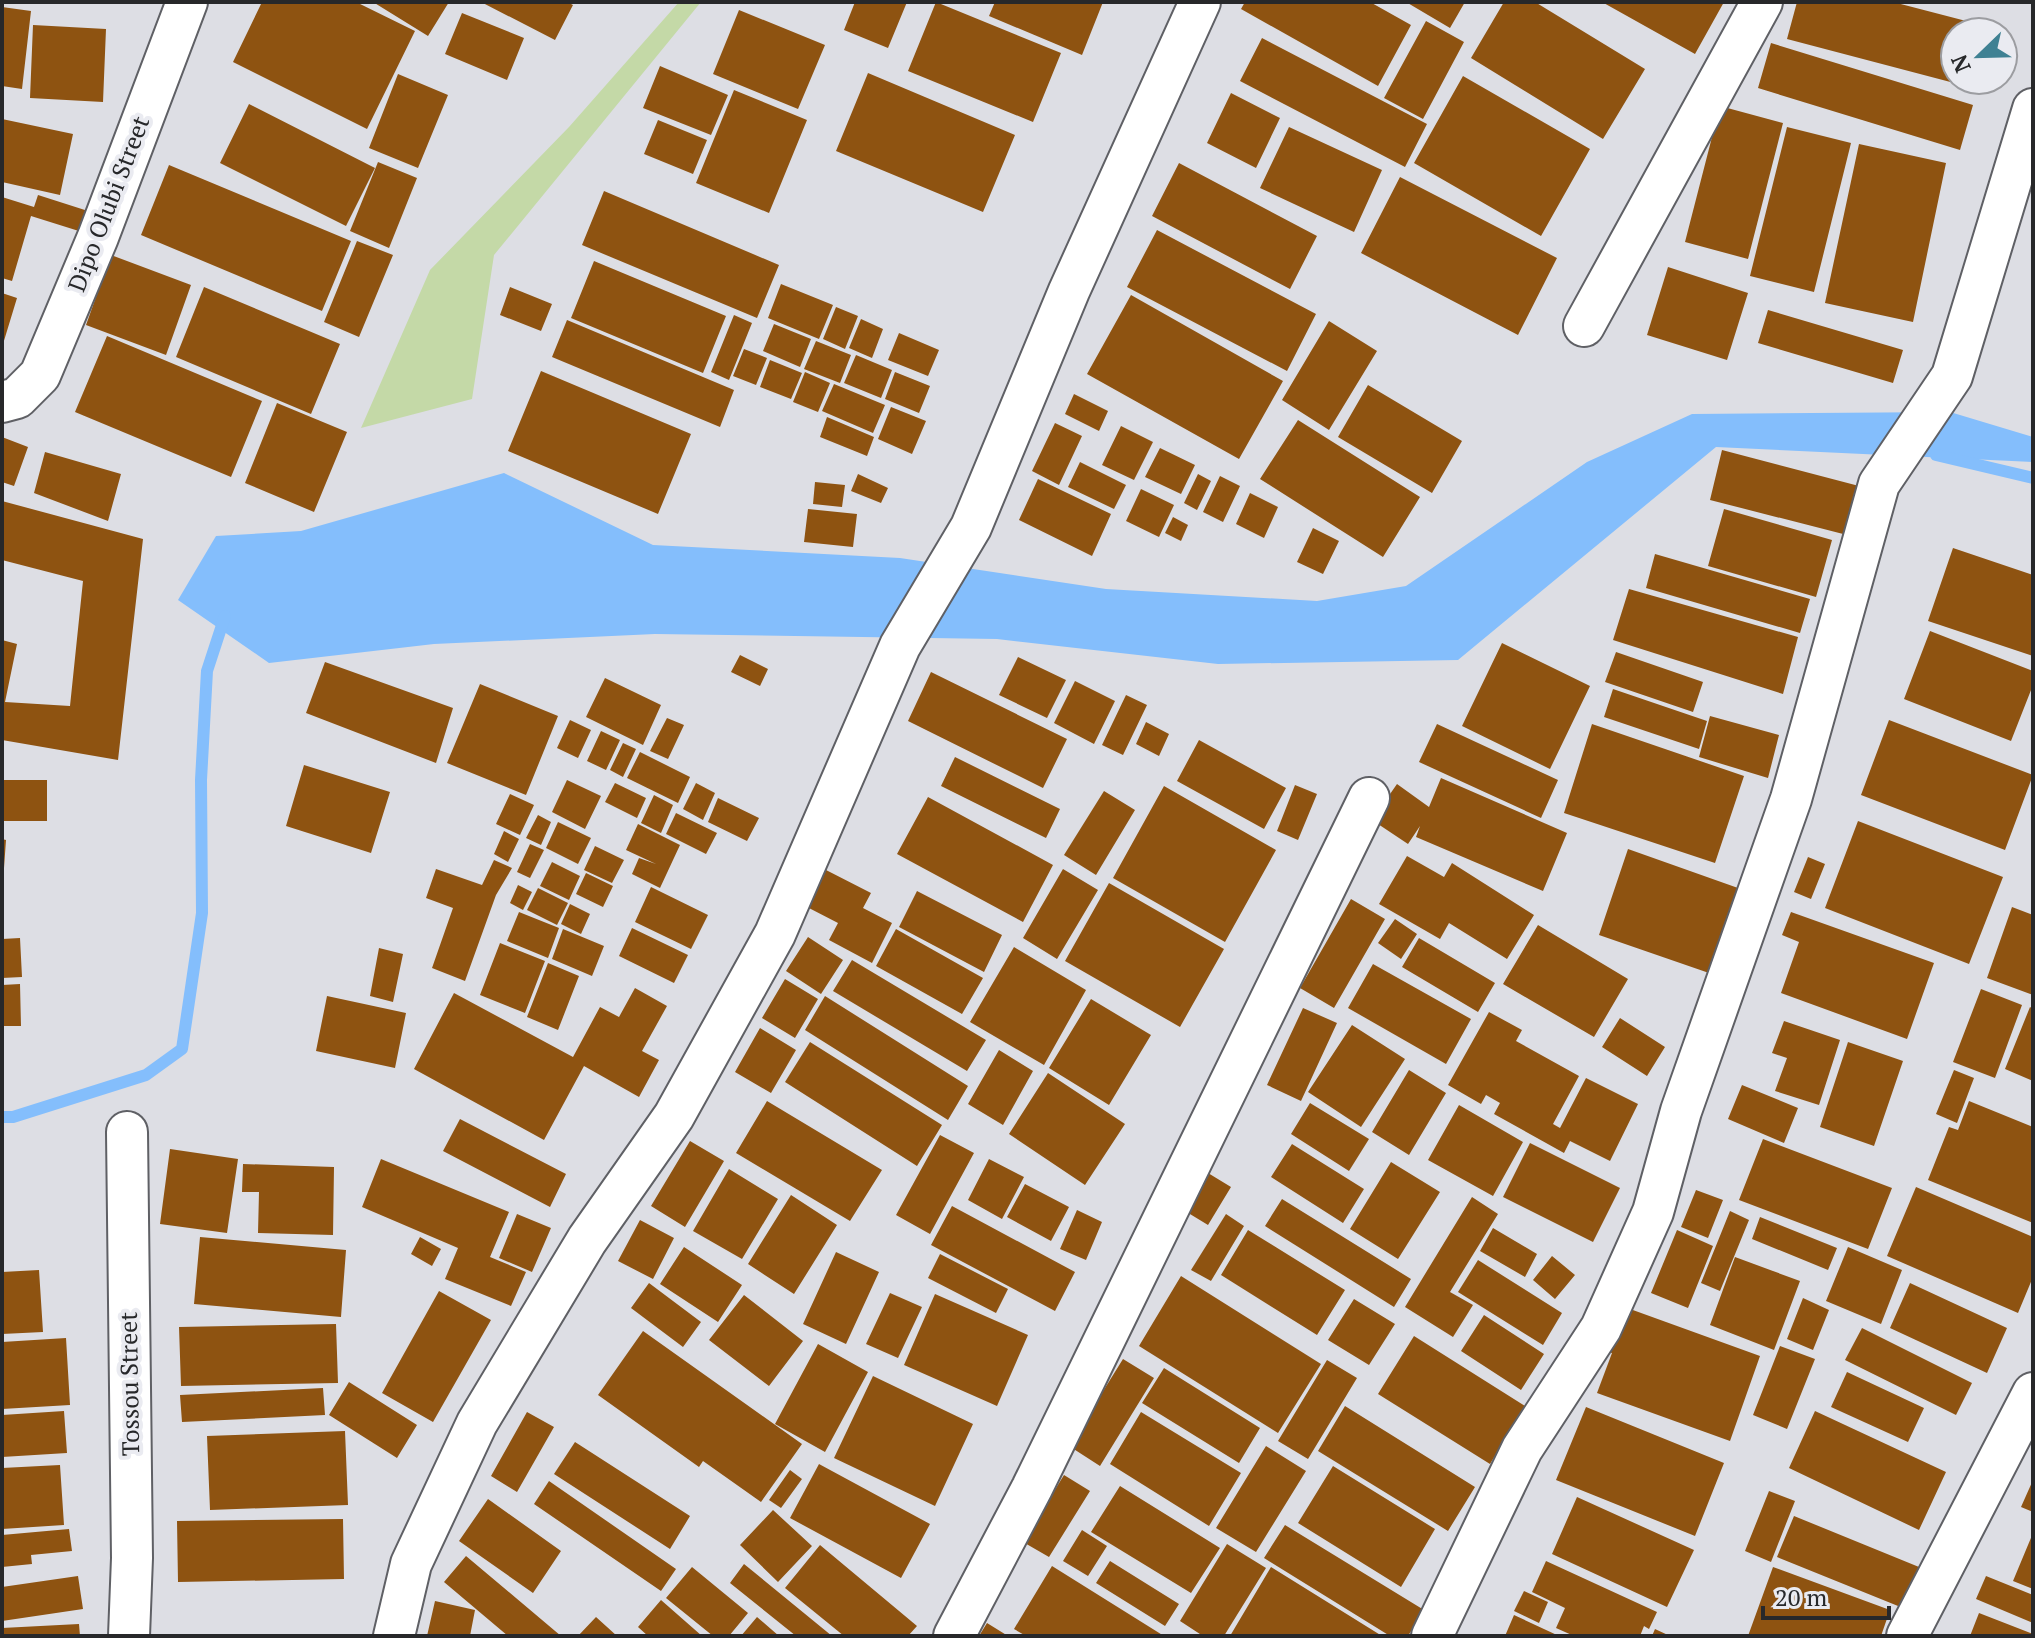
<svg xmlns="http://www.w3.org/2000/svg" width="2035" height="1638" font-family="'PT Serif',serif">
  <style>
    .green { fill: #c4d9a7 }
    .water { fill: #84befc }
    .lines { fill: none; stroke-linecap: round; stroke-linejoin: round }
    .stream { stroke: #84befc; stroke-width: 12 }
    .building { fill: #8e5311 }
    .street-casing { stroke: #5f6065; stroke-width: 44 }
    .street { stroke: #fff; stroke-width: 40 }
    .labels { text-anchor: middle; stroke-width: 8; stroke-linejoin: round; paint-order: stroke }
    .street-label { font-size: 24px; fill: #27282a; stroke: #eaebf1 }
  </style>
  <rect width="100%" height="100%" fill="#dddee4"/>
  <path class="green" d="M679,2H701L494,255L472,399L361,428L430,270L569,127Z"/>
  <path class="water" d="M1950,412L2033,437V462L1716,447L1458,660L1218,664L997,639L655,634L434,644L269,663L178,600L216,536L301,531L504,473L653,545L900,558L1106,589L1317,601L1406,586L1587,462L1692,414Z"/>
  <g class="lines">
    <path class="stream" d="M1936,455L2033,478
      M2,1117H13L146,1075L182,1049L202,913L201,780L207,671L225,616"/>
  </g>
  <path class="building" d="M262,2H356L415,31L367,129L233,62Z
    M373,2H449L428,36Z
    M481,2H567L573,5L555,40Z
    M855,2H907L888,48L844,30Z
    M936,2L1061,53L1033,122L908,71Z
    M995,2H1103L1082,55L989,16Z
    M1245,2H1370L1411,25L1378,86L1241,9Z
    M1406,2H1465L1450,28Z
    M1504,2H1535L1645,69L1603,139L1471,58Z
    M1602,2H1724L1695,54Z
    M1797,2H1893L1993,28L1992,32H1955V80H1979L1977,89L1787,39Z
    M2,7L31,11L22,89L2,86Z
    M739,10L825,45L798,109L713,74Z
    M462,13L524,38L507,80L445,54Z
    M1426,21L1464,42L1423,119L1384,98Z
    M33,25L106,29L103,102L30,98Z
    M1262,38L1427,124L1405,167L1240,81Z
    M1771,43L1973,105L1960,150L1758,88Z
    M660,66L728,95L711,135L643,108Z
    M868,73L1015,135L983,212L836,151Z
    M398,74L448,95L418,168L369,148Z
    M1463,76L1590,149L1541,236L1414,163Z
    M734,90L807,120L769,213L696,183Z
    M1231,93L1280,118L1256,168L1207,143Z
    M249,104L375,168L346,226L220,163Z
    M1720,106L1783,123L1748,259L1685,242Z
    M2,119L73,134L60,195L2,182Z
    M658,120L707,140L693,174L644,154Z
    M1289,127L1382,170L1354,232L1260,188Z
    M1787,127L1851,143L1814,292L1750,276Z
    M1859,144L1946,163L1913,322L1825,303Z
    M378,162L417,178L389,248L350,231Z
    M1179,163L1317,236L1290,289L1152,216Z
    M169,165L351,241L322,311L141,235Z
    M1400,177L1557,258L1518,335L1361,253Z
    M604,191L779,265L757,318L582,245Z
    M38,195L88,211L82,232L31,216L12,281L2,278V197L34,207Z
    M1157,230L1316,314L1287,371L1127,287Z
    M357,241L393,255L359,337L324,322Z
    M111,255L191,285L166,355L86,325Z
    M594,261L726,316L703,373L571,318Z
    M1668,267L1748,293L1727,360L1647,335Z
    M781,284L833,305L819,339L768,318Z
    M204,287L340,344L311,414L176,357Z
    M510,287L552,304L541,331L500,315Z
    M2,293L17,298L3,344H2Z
    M1131,295L1283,381L1239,459L1087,374Z
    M836,307L858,316L845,349L823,339Z
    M1768,310L1903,350L1893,383L1758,343Z
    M734,315L752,323L729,380L711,372Z
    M861,319L883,329L872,358L849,348Z
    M567,320L734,390L720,427L552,357Z
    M1329,321L1377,351L1329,430L1282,400Z
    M774,324L811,339L800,367L763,351Z
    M899,333L939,350L928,376L888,360Z
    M107,336L262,401L231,477L75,412Z
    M816,341L851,355L840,383L804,369Z
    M744,349L767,358L756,385L733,376Z
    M856,355L892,370L881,398L844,383Z
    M770,360L802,373L791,399L760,387Z
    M541,371L691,434L658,514L508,451Z
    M805,372L830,383L818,412L793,402Z
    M895,372L930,386L919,413L885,399Z
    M834,384L885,405L873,433L822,411Z
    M1368,385L1462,441L1432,493L1338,437Z
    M1074,394L1108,411L1099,431L1065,414Z
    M277,403L347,432L314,512L245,483Z
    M891,407L926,421L912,454L878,439Z
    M827,417L874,437L867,456L820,437Z
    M1298,420L1420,497L1383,557L1260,479Z
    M1055,423L1082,436L1059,485L1032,471Z
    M1121,426L1153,442L1134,480L1102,465Z
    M2,437L28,447L14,486L2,482Z
    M1160,448L1195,465L1181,494L1145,477Z
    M1722,450L1859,486L1847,535L1710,500Z
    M45,452L121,474L108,521L34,493Z
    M1080,462L1126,485L1114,509L1068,487Z
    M858,474L888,488L881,503L851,491Z
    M1198,474L1211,481L1197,510L1184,503Z
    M1220,476L1240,486L1223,522L1203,512Z
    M1038,479L1111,514L1092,556L1019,520Z
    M815,482L845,485L842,507L813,504Z
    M1141,489L1174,505L1159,537L1126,521Z
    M1250,493L1278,507L1264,538L1236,524Z
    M2,501L143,539L118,760L2,740V640L17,644L5,702L70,706L83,581L2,560Z
    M808,509L857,514L853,547L804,542Z
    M1724,509L1832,540L1816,597L1708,566Z
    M1173,517L1188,525L1181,541L1165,533Z
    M1313,528L1339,541L1323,574L1297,562Z
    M1953,548L2033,575V656L1928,621Z
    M1655,554L1810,599L1800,633L1646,588Z
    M1629,589L1798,637L1783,694L1613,640Z
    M1930,631L2033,671V685L2011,741L1904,699Z
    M1502,643L1590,686L1550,769L1462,726Z
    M1616,652L1703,682L1693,712L1605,682Z
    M740,655L768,669L760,686L731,672Z
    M1018,657L1066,680L1047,718L999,695Z
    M325,662L453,708L436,763L306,713Z
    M931,672L1067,739L1043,788L908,721Z
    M605,678L661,705L643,745L586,717Z
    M1075,681L1115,701L1094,744L1054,723Z
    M480,684L558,716L526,795L447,763Z
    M1613,689L1707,721L1699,749L1604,717Z
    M1126,695L1147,705L1123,755L1102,745Z
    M1710,716L1779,735L1768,778L1699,757Z
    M667,718L684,725L668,759L650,751Z
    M570,720L591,730L578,758L557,748Z
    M1889,720L2033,775L2005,850L1861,795Z
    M1146,722L1169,734L1159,756L1136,744Z
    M1437,724L1558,780L1541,818L1419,762Z
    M1592,724L1744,776L1715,863L1564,813Z
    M601,731L620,740L606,770L587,761Z
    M1199,740L1286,788L1264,829L1177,781Z
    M623,743L636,749L623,777L610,770Z
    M640,752L690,777L678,803L627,778Z
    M955,757L1060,809L1046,838L941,786Z
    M304,765L390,792L371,853L286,826Z
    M1441,778L1567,833L1543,891L1416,837L1420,826L1408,844L1372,820L1397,784L1429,807Z
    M2,780H47V821H2Z
    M567,780L601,796L585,829L552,812Z
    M615,783L646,798L637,818L605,802Z
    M696,783L715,793L703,820L683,809Z
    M1295,785L1317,794L1298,840L1277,831Z
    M1164,786L1276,850L1225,942L1113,878Z
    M1104,791L1135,810L1096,875L1064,855Z
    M510,794L534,805L520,835L496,824Z
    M654,795L673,805L661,833L641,823Z
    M928,797L1053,865L1023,922L897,854Z
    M718,798L759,818L747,841L708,822Z
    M676,813L717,833L706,854L666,834Z
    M538,815L551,822L541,845L526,838Z
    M1858,821L2003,877L1969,964L1825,908Z
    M558,822L591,838L578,864L546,848Z
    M638,824L680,845L660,888L632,874L639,858L656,864L626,850Z
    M504,831L519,839L508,862L494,854Z
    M2,839L6,840L4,868H2Z
    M530,844L544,850L530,878L517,872Z
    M595,846L624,860L612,883L584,870Z
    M1628,849L1738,888L1709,973L1599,935Z
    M1407,856L1444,877L1452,863L1534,915L1507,959L1449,923L1440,939L1379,904Z
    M1808,857L1825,864L1811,899L1794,892Z
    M494,860L512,868L496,895L465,981L432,968L453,908L426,898L436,869L482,885Z
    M552,862L580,876L569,900L540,886Z
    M1063,869L1098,890L1057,959L1023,938Z
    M826,870L871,893L863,908L892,923L872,963L829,940L838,923L807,907Z
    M586,873L613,886L603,907L576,894Z
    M1109,883L1224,949L1180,1027L1065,961Z
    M518,885L532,892L523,910L510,903Z
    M651,887L708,915L691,949L635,922Z
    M538,888L568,903L557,925L527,910Z
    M917,891L1002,935L984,972L899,927Z
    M1351,899L1385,919L1334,1008L1300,988Z
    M570,904L590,914L581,934L561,924Z
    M2012,907L2033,915V995L1987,978Z
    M519,912L559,928L548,958L507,941Z
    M1791,912L1934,963L1907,1039L1781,993L1799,942L1782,935Z
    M1395,919L1417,934L1401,959L1378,943Z
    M1538,925L1628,979L1594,1037L1503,984Z
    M632,928L688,955L674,983L619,956Z
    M563,929L604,946L592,976L552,959Z
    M896,929L983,978L962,1014L876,966Z
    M808,937L843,960L821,994L786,971Z
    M20,938L22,977L2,978V939Z
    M1419,938L1495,983L1478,1012L1402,967Z
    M500,943L545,961L525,1013L480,995Z
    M1014,947L1086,990L1044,1065L970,1022Z
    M379,948L403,954L393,1002L370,996Z
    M852,960L986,1040L967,1071L833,991Z
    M548,963L579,976L558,1030L527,1017Z
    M1373,964L1471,1019L1446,1064L1348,1008Z
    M785,979L818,999L795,1038L762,1018Z
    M20,984L21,1026H2V985Z
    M635,988L667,1006L642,1051L659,1060L639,1097L584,1066L544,1140L414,1069L454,993L573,1057L600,1007L619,1017Z
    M1981,989L2022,1005L1995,1078L1953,1062Z
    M327,996L406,1013L395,1068L316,1051Z
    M825,996L968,1086L948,1120L805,1030Z
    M1091,999L1151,1035L1109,1105L1049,1068Z
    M2030,1007L2033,1009V1081L2005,1069Z
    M1303,1008L1337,1023L1301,1101L1267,1085Z
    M1489,1012L1522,1030L1516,1041L1579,1076L1553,1124L1560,1128L1586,1078L1638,1104L1610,1161L1570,1141L1564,1153L1494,1114L1500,1103L1486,1095L1481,1104L1448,1085Z
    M1620,1018L1665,1047L1647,1076L1602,1047Z
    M1784,1021L1840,1040L1819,1105L1775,1091L1787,1058L1772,1053Z
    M1352,1025L1405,1059L1361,1127L1308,1092Z
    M760,1028L796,1050L771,1093L735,1072Z
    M810,1042L942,1125L917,1166L785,1082Z
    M1848,1042L1903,1061L1874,1146L1820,1127Z
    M999,1050L1033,1071L1003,1125L968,1104Z
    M1409,1070L1446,1093L1409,1155L1372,1132Z
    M1954,1070L1974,1078L1957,1123L1936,1114Z
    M1048,1073L1125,1124L1085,1185L1009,1134Z
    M1742,1085L1798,1108L1784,1143L1728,1119Z
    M767,1101L882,1170L850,1221L736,1153Z
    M1969,1101L2033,1127V1223L1928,1180L1949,1127L1958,1130Z
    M1310,1103L1369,1139L1349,1171L1291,1134Z
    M1459,1105L1523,1142L1493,1196L1428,1160Z
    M460,1119L566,1174L550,1207L443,1151Z
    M940,1135L974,1153L930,1234L896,1215Z
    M1763,1139L1892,1188L1868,1249L1739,1200Z
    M690,1141L724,1161L685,1227L651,1206Z
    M1530,1143L1620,1188L1593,1242L1503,1197Z
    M1292,1144L1364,1189L1343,1223L1271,1177Z
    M170,1149L238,1159L227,1233L160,1224Z
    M381,1159L509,1212L490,1257L526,1272L511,1306L445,1279L458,1248L362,1207Z
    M989,1159L1024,1177L1002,1219L968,1200Z
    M1391,1162L1440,1192L1398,1259L1350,1229Z
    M243,1164L334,1167L333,1235L258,1233L259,1192H242Z
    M729,1169L778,1199L742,1259L693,1231Z
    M1208,1173L1231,1187L1208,1225L1185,1211Z
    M1025,1184L1069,1207L1051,1241L1007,1217Z
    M1916,1187L2033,1237V1277L2018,1313L1887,1256Z
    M1696,1190L1723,1200L1708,1238L1681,1227Z
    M791,1195L837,1225L794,1294L748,1264Z
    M1472,1197L1498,1214L1450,1292L1473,1305L1453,1337L1405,1307Z
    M1282,1199L1411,1279L1394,1307L1265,1226Z
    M952,1206L1075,1272L1055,1311L931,1245Z
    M1077,1210L1102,1222L1086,1260L1060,1249Z
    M1730,1211L1749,1220L1720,1291L1701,1283Z
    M517,1214L551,1228L532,1272L499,1258Z
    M1226,1214L1244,1226L1211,1281L1191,1270Z
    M1760,1217L1837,1248L1828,1270L1752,1239Z
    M640,1220L674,1238L653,1279L618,1261Z
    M1493,1228L1537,1254L1525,1277L1480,1251Z
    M1248,1230L1345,1290L1317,1335L1221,1275Z
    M1677,1230L1713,1246L1688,1308L1651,1293Z
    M200,1237L346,1250L341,1317L194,1304Z
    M420,1237L441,1249L432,1266L411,1254Z
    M684,1247L742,1285L718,1322L660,1284Z
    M1848,1247L1902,1270L1881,1324L1826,1301Z
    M836,1252L879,1272L846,1344L803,1324Z
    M940,1254L1008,1289L996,1313L928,1278Z
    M1552,1256L1575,1275L1555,1299L1533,1280Z
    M1735,1257L1800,1281L1774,1350L1710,1325Z
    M1478,1260L1562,1313L1543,1345L1458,1292Z
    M39,1270L43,1332L2,1334V1272Z
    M1181,1276L1321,1364L1278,1433L1139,1346Z
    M649,1283L701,1322L683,1347L631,1308Z
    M1910,1283L2007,1328L1987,1373L1890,1328Z
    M439,1291L491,1320L433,1422L382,1393Z
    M890,1293L922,1307L898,1358L866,1344Z
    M935,1294L1028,1335L997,1406L904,1365Z
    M744,1295L803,1341L769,1386L709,1340Z
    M1803,1298L1829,1310L1813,1350L1787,1339Z
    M1354,1299L1395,1324L1369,1365L1328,1340Z
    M1619,1305L1760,1356L1730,1441L1597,1393L1612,1353L1602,1350Z
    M1484,1315L1544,1354L1521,1390L1461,1351Z
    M336,1324L338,1383L181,1386L179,1327Z
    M1862,1328L1972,1383L1956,1415L1845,1360Z
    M643,1331L802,1444L761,1502L703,1461L699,1467L598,1395Z
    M1414,1336L1525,1406L1490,1464L1378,1394Z
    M66,1338L70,1405L2,1409V1342Z
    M818,1344L868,1372L825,1452L775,1424Z
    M1780,1346L1815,1359L1787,1429L1753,1415Z
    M1123,1359L1154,1378L1100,1466L1069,1446Z
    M1327,1360L1357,1378L1308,1459L1278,1441Z
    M1164,1368L1260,1428L1239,1463L1142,1403Z
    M1847,1372L1924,1408L1908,1442L1831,1407Z
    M873,1376L973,1424L935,1506L834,1458Z
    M349,1382L417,1425L397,1458L329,1415Z
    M323,1388L325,1415L182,1422L180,1395Z
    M1345,1406L1475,1487L1448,1531L1318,1451Z
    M1586,1407L1724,1463L1695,1536L1556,1480Z
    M64,1411L67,1453L2,1457V1415Z
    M1815,1411L1946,1472L1919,1530L1789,1468Z
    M527,1412L554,1427L517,1492L491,1476Z
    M1141,1412L1241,1473L1209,1526L1110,1464Z
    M345,1431L348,1505L210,1510L207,1436Z
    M575,1442L690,1516L670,1549L554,1474Z
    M1266,1446L1306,1471L1256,1552L1216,1528Z
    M819,1464L930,1524L901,1578L790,1518Z
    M60,1465L64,1525L2,1529V1468Z
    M1333,1466L1435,1529L1401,1587L1298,1523Z
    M790,1470L802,1479L781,1508L769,1500Z
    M1064,1475L1090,1491L1049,1557L1023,1542Z
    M2033,1480V1512L2021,1507Z
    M549,1481L676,1569L661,1591L534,1504Z
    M1120,1486L1220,1548L1191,1593L1091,1532Z
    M1769,1491L1795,1501L1771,1562L1745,1551Z
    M1577,1497L1694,1550L1667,1607L1552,1554Z
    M488,1499L561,1551L533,1593L459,1541Z
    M773,1510L812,1546L778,1582L740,1545Z
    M1794,1516L1919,1567L1903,1608L1777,1557Z
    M343,1519L344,1579L178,1582L177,1521Z
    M1285,1525L1424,1610L1408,1636H1390L1264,1558Z
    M69,1529L72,1551L31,1555L32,1564L2,1567V1535Z
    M1082,1530L1107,1546L1088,1576L1063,1561Z
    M2033,1533V1589L2013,1581Z
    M1227,1544L1266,1568L1224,1636H1203L1180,1621Z
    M820,1545L917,1626L908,1636H844L785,1588Z
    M466,1556L561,1636H508L444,1582Z
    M1110,1561L1179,1604L1165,1626L1096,1583Z
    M1546,1561L1657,1612L1649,1629L1644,1626L1640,1636H1574L1556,1628L1565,1608L1532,1592Z
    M744,1564L832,1636H796L730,1583Z
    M1052,1566L1164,1636H1026L1014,1629Z
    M692,1567L748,1613L729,1636H713L666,1598Z
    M1271,1567L1382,1636H1230Z
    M1773,1567L1890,1610L1881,1636H1748Z
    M78,1576L83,1609L2,1621V1587Z
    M1986,1576L2033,1595V1623L1976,1599Z
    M1524,1591L1548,1602L1539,1623L1514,1611Z
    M661,1600L702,1636H648L638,1627Z
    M435,1601L475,1610L470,1636H427Z
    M1979,1613L2033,1634V1636H1970Z
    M1514,1615L1559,1636H1505Z
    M596,1617L617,1636H578Z
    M757,1617L779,1636H741Z
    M987,1623L1008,1636H979Z
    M79,1624L80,1636H2V1628Z
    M1655,1629L1670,1636H1652Z"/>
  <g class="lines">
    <g class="street-casing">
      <path id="street" d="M1584,326L1762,2
        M2,402L17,398L40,375L98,237L187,2
        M127,1132L132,1558L129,1636
        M394,1636L411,1564L477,1423L587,1240L674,1116L775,934L900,646L971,527L1069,291L1200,2
        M954,1636L1032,1488L1369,798
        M1432,1636L1522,1449L1601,1328L1653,1212L1681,1111L1791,799L1879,484L1952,376L2033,109
        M1907,1636L2033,1393"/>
    </g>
    <use href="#street" class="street"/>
  </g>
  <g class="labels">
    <g class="street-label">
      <text transform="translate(109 204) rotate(-69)" y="8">Dipo Olubi Street</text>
      <text transform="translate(130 1384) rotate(-91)" y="8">Tossou Street</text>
    </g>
  </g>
  <rect width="2035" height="1638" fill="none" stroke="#27282a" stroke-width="8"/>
  <g transform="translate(1979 56) rotate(247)"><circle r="38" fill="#eaebf1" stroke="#9c9da1" stroke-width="2"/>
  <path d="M0-6L14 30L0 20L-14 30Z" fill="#3f8193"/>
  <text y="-12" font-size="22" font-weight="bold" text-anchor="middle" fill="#27282a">N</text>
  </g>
  <path d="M1763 1606v12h126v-12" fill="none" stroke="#27282a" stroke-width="4"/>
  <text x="1775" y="1606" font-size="24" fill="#27282a" stroke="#eaebf1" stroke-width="6" paint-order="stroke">20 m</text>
</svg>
